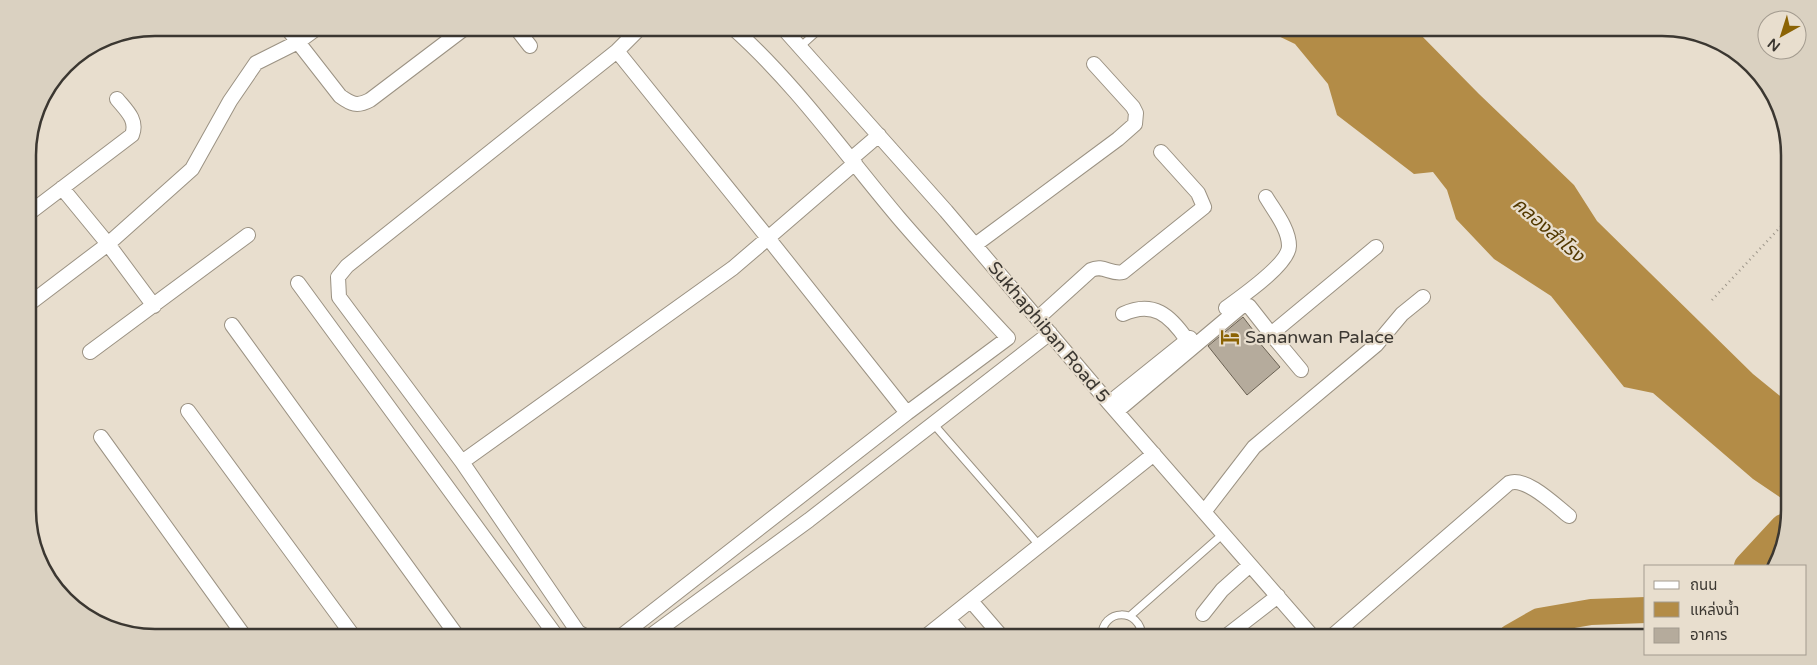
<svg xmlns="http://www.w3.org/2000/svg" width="1817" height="665" font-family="'Varela Round','Noto Sans Thai',sans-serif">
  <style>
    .water { fill: #b38c47 }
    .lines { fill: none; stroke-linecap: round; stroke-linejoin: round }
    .river { stroke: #b38c47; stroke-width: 26 }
    .building { fill: #b5ab9c; stroke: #6a6153 }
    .service-casing { stroke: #9b9283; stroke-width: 9 }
    .minor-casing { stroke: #9b9283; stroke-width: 16 }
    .path { stroke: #9d968a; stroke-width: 2.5; stroke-dasharray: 1 4; stroke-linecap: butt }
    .service { stroke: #fff; stroke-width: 7 }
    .minor { stroke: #fff; stroke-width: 14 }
    .labels { text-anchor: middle; stroke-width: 4.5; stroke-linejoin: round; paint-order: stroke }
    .street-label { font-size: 18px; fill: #3b3731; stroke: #e8dece }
    .poi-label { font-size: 18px; fill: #3b3731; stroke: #e8dece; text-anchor: start }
    .water-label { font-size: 19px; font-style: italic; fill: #533900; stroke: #e8dece }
    .rim { fill: none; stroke: #3b3731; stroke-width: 2.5 }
  </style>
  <rect width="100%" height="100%" fill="#e8dece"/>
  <path class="water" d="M1262,28H1414L1479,94L1574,185L1597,221L1753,374L1785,400L1784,500L1753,479L1653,393L1624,387L1551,296L1494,259L1456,219L1447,190L1433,172L1414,174L1337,115L1328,84L1295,44Z"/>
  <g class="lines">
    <path class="river" d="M1747,566L1783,527
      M1511,637L1539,621L1591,612L1646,610"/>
  </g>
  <path class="building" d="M1243,317L1256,334L1253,335L1280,367L1247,395L1208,346Z"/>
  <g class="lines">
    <g class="service-casing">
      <path id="service" d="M800,47L821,28
        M936,427L1039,545
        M1130,616L1223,534
        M1102,637C1101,608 1141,607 1142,637"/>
    </g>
    <g class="minor-casing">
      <path id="minor" d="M287,28L340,96C351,104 357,107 370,100L465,28
        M516,28L530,46
        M783,28L946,211L1109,403L1313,637
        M617,51L768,238L855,163
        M851,159L879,135
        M62,188L108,244L154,306
        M28,214L132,135C138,120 126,110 117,99
        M975,245L1118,139L1135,124L1136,113L1133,107L1094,64
        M298,283L557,637
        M29,304L108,244L192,169L230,101L256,63L298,42L317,28
        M1226,308C1241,297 1289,264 1289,246C1289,229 1275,212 1266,197
        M1123,314C1153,300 1170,315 1187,340
        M1038,318L1091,270C1103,264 1111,275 1123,272L1204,207L1198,193L1161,152
        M232,325L458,637
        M1271,334L1301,370
        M90,352L248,235
        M1109,403L1190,338
        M188,411L354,637
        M1117,411L1242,306H1249L1271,334L1376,247
        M101,437L245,637
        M462,462L733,268L768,238L907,413
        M1204,512L1254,447L1376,345L1402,314L1423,297
        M971,601L1002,637
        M1203,614L1222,590L1250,565
        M948,619L964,637
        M587,637L578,632L462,462L339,297L338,277L347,266L617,51L640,28
        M620,637L907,413L1008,338C971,298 933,258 898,217C844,153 795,83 733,28
        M649,637L809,520L1050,333
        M925,637L1154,454
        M1225,637L1278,596
        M1331,637L1509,483C1526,476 1556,506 1569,516"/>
    </g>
    <path class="path" d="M1712,300L1787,220"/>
    <use href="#service" class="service"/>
    <use href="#minor" class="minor"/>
  </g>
  <defs>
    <g id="hotel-bare" transform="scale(1.5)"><path d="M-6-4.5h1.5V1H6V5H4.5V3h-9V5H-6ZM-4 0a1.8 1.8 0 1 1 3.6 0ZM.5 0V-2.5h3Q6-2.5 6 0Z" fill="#8b6304" stroke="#e8dece" stroke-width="2.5" paint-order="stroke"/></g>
  </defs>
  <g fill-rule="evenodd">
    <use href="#hotel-bare" x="1230" y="337"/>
  </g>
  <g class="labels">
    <g class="street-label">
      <text transform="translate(1049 332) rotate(50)" y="6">Sukhaphiban Road 5</text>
    </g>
    <g class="poi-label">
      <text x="1245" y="343">Sananwan Palace</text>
    </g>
    <g class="water-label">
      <text transform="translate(1549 229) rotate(41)" y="7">คลองสำโรง</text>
    </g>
  </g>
  <path d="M0 0H1817V665H0ZM155 36H1662A119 119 0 0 1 1781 155V510A119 119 0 0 1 1662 629H155A119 119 0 0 1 36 510V155A119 119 0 0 1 155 36Z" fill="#dad1c1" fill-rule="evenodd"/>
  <path class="rim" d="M155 36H1662A119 119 0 0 1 1781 155V510A119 119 0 0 1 1662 629H155A119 119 0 0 1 36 510V155A119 119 0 0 1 155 36Z"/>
  <rect x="1644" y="565" width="162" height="90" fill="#e8dece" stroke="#a39b8f"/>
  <rect x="1654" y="581" width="25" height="8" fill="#ffffff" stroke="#a39b8f"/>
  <text x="1690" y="590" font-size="15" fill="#3b3731">ถนน</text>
  <rect x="1654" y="602" width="25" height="15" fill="#b38c47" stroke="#a39b8f"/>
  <text x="1690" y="615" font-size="15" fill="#3b3731">แหล่งน้ำ</text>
  <rect x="1654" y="628" width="25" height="15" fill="#b5ab9c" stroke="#a39b8f"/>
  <text x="1690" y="640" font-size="15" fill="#3b3731">อาคาร</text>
  <g transform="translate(1782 35) rotate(219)"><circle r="24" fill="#e8dece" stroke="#a39b8f"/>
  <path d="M0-4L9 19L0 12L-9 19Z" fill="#8b6304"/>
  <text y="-8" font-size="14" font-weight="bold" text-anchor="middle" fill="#3b3731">N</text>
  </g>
</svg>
